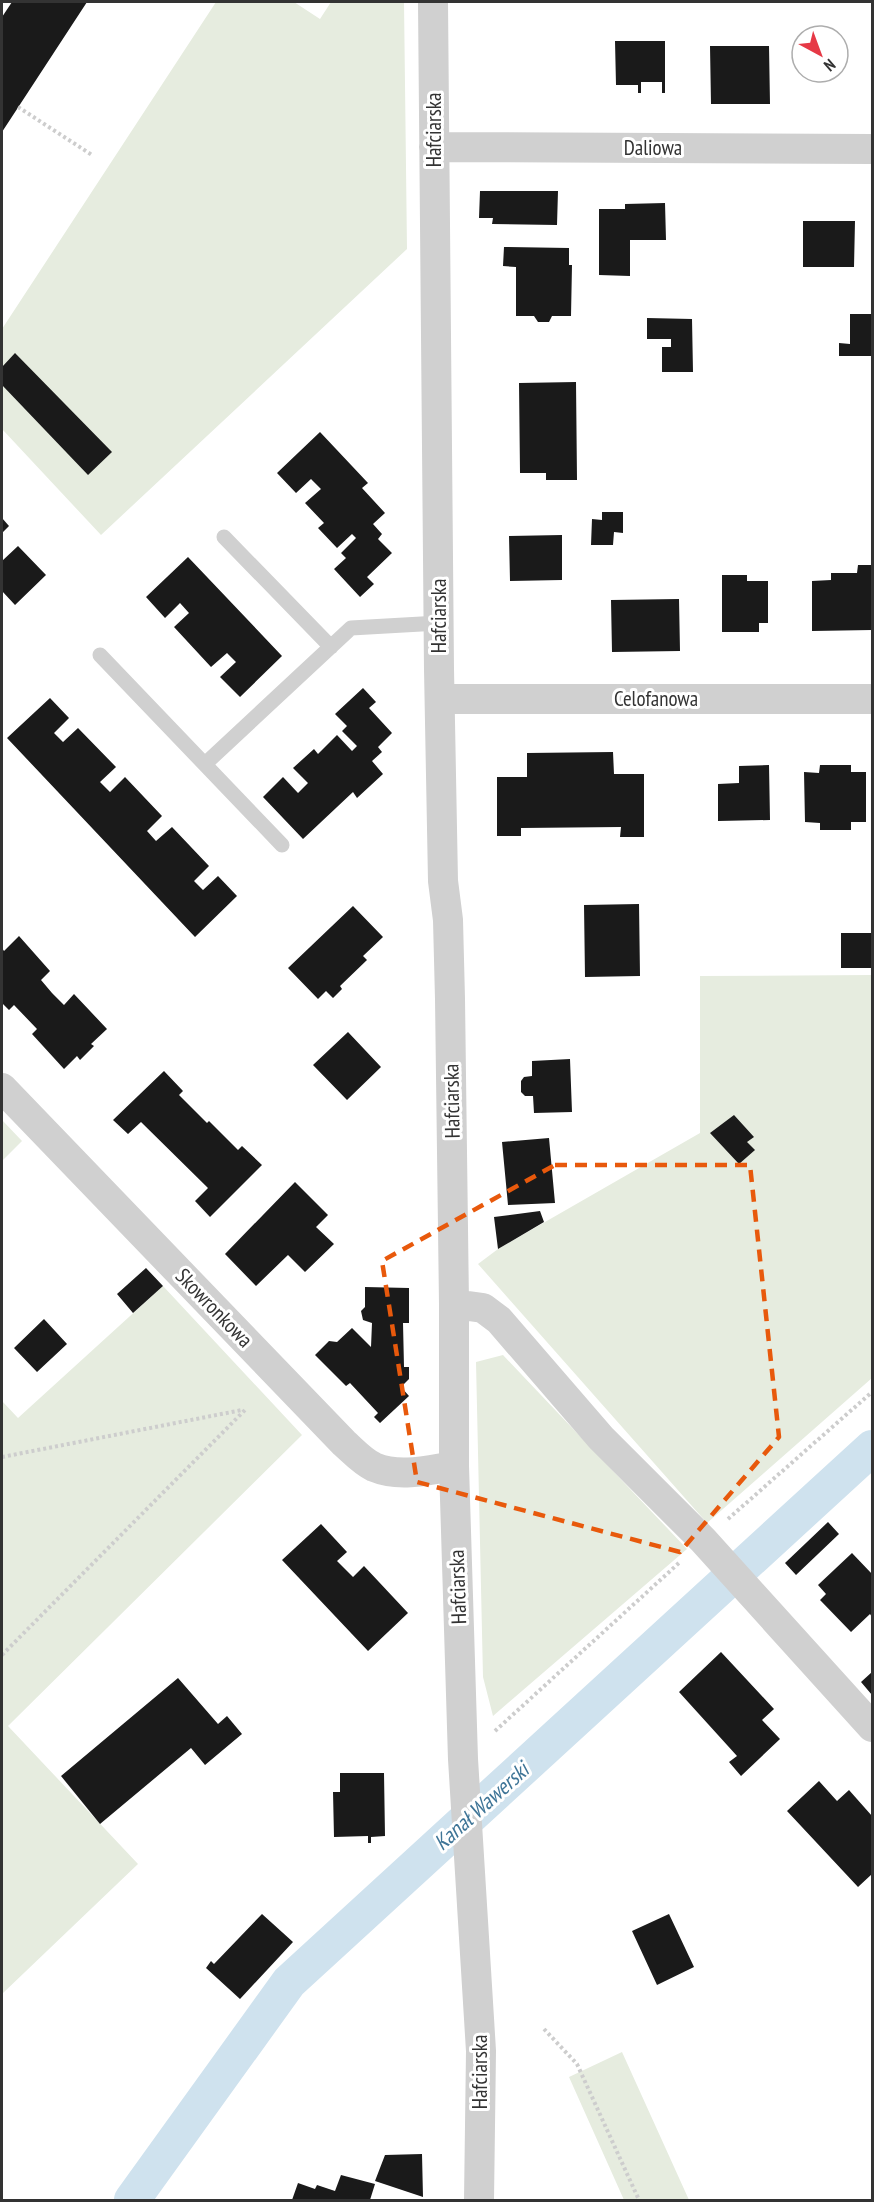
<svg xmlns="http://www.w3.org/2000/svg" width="874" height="2202" font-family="'PT Sans Narrow',sans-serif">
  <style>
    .green { fill: #e6ecdf }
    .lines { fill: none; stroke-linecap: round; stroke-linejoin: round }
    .canal { stroke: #cfe2ee; stroke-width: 36 }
    .building { fill: #1a1a1a }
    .path { stroke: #cdcdcd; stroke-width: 4; stroke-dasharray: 3 3; stroke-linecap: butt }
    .lane { stroke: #d0d0d0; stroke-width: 15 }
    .street { stroke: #d0d0d0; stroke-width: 30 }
    .marked { fill: none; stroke: #e8590c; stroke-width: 4.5; stroke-dasharray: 12 8; stroke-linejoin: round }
    .labels { text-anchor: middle; stroke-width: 6; stroke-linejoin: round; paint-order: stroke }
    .street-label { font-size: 21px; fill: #333; stroke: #fff }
    .water-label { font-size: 22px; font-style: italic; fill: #3f7597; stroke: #fff }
  </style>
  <rect width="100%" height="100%" fill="#fff"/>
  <path class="green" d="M216,2H294L320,19L331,2H404L407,249L101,535L2,429V329Z
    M872,975V1378L707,1523L478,1264L498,1249L700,1133V976Z
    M2,1120L22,1141L2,1161Z
    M163,1286L302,1435L8,1726L138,1864L2,1994V1401L18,1418Z
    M503,1355L687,1549L493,1716L483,1677L476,1362Z
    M622,2052L689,2200H624L569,2077Z"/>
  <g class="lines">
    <path class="canal" d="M132,2200L289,1982L872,1448"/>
  </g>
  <path class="building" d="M12,2H87L2,132V17Z
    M615,41H665V93H662V82H641V93H638V85H616Z
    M710,46H769L770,104H711Z
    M480,191H558L557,225L492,224L493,218H479Z
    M665,203L666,240H630V276L599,275V209H625V204Z
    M803,221H855L854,267H803Z
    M504,247L569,248V265H572L571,316H552L549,322H538L534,316H516V267L503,266Z
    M850,314H871V356H839V343L850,344Z
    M647,318L692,319L693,372H662V347H671V339H647Z
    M15,353L112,452L88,475L2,385V367Z
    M576,382L577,480H546V473H520L519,383Z
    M320,432L368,483L362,488L385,513L373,524L382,534L378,539L392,553L367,577L374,584L360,597L334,569L346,558L341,553L356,538L352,534L337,548L318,528L324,523L305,503L321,489L311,479L296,493L277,473Z
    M602,512H623V533L614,532L613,545H591L592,519L602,520Z
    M2,518L9,526L2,533Z
    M562,535V580L510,581L509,536Z
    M18,546L46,575L15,605L2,591V561Z
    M188,557L282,656L240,697L220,677L236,662L227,653L211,667L174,627L189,613L180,603L165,618L146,597Z
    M858,565H872V630L812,631V581L831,580V573H857Z
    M722,575H747V581H768V623H759V632H722Z
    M679,599L680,651L612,652L611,600Z
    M363,688L376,702L369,708L392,733L378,747L382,752L372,761L383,774L357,798L353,792L303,839L263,797L283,777L298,793L308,783L293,768L314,749L318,754L337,735L352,751L357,746L342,731L347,726L335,714Z
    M50,698L69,718L54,733L63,742L78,728L116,767L100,782L110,792L125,777L162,816L147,831L156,841L172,827L209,866L194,881L203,890L218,876L237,896L195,937L7,738Z
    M613,752L614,774H644V837H620L621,827L521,828V836H497V777H527V753Z
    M769,765L770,820L718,821V784L739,783V766Z
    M820,765H851V772H866V822H851V830H820V823L805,822L804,772L819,773Z
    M639,904L640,976L585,977L584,905Z
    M353,906L383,937L363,956L367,960L340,986L342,989L333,998L326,991L318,999L288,968Z
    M841,933H872V968H841Z
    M19,936L50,971L41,980L52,993L64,1005L74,994L107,1029L91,1044L94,1046L80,1060L77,1056L64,1069L32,1034L37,1029L14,1005L9,1010L2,1003V948L4,951Z
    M348,1032L381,1067L347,1100L313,1065Z
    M570,1059L572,1112L534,1113L533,1096H525L521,1092V1081L524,1077L532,1076V1061Z
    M164,1071L183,1091L179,1095L207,1123L209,1121L238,1150L242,1146L262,1165L210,1217L195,1201L208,1188L141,1122L128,1134L113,1120Z
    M734,1115L754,1137L747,1142L755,1150L739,1164L710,1133Z
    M549,1138L555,1203L508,1205L502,1142Z
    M295,1182L328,1215L316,1227L334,1244L305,1272L288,1255L256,1286L225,1254Z
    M540,1211L544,1222L498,1249L494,1217Z
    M146,1268L163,1286L133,1313L117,1294Z
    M365,1287L409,1288V1323H403L404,1367H409V1379L401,1387L409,1396L380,1423L374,1417L378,1413L350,1383L346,1386L315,1355L329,1341L337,1342L352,1328L371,1347L372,1323L363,1320L361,1311L365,1307Z
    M44,1319L67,1344L37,1372L14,1348Z
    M828,1522L839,1534L796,1575L785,1563Z
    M321,1524L347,1552L337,1561L353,1577L364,1566L408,1613L368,1651L282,1560Z
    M852,1553L872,1574V1617L870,1614L851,1632L820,1600L826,1594L818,1585Z
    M721,1652L774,1709L762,1720L780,1739L741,1776L729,1762L737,1756L679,1692Z
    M872,1672V1695L861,1682Z
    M178,1678L218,1724L227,1716L242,1734L205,1765L191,1748L100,1824L61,1776Z
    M340,1773H384L385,1836L371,1837V1843H368V1836L334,1837L333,1792H340Z
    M819,1781L837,1801L849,1790L872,1816V1874L858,1887L787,1811Z
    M262,1914L293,1942L240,1999L206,1968L211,1961L214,1964Z
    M669,1914L694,1967L657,1985L632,1931Z
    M422,2154L423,2197L375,2181L385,2155Z
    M341,2175L375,2184L370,2200H292L298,2183L315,2189L317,2185L335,2191Z"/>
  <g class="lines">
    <path class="path" d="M18,107L92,155
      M2,1457L242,1410
      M728,1519L872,1392
      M2,1655L245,1410
      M495,1731L680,1562
      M544,2029L577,2064L639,2200"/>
    <path class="lane" d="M224,537L331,647
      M100,655L282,845
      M205,764L351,628L439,623"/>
    <path class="street" d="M433,2L439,669L443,881L448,920L450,999L454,1304V1466L463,1759L481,2051L479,2200
      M434,147L872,149
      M440,699H872
      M2,1088L344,1443C353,1451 363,1462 374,1467C400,1478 428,1470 454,1466
      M454,1304L483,1308L499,1320L601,1438L703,1540L872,1727"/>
  </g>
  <path class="marked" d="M555,1165H750L779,1437L680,1552L417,1482L382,1261Z"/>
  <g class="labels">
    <g class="street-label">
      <text transform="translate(434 130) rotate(-90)" y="7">Hafciarska</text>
      <text x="653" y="155">Daliowa</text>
      <text transform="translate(439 616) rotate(-90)" y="7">Hafciarska</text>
      <text x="656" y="706">Celofanowa</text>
      <text transform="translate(452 1101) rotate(-91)" y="7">Hafciarska</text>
      <text transform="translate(214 1308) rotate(46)" y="7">Skowronkowa</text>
      <text transform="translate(458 1587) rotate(-92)" y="7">Hafciarska</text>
      <text transform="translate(480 2072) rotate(-90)" y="7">Hafciarska</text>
    </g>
    <g class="water-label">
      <text transform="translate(481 1806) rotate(-42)" y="8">Kanał Wawerski</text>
    </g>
  </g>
  <rect width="874" height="2202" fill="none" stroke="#333333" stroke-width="6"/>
  <g transform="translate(820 54) rotate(139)"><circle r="28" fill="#ffffff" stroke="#adadad" stroke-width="1.5"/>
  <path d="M0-4.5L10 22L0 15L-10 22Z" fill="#e63946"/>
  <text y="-9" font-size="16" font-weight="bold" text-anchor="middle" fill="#333333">N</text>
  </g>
</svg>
